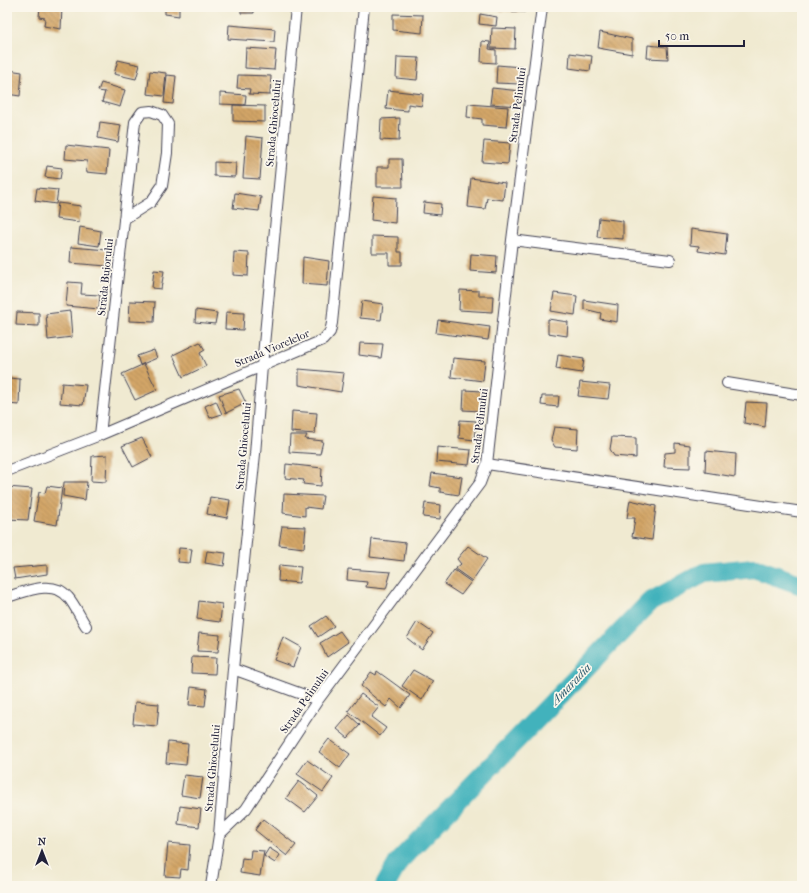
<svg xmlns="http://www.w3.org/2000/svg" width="809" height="893" font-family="'IM FELL French Canon',serif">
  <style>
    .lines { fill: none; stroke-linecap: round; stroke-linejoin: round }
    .river { stroke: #42b2bc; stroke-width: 20 }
    .building { fill: url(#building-back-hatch) }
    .street-casing { stroke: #414052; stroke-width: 12 }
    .street { stroke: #fff; stroke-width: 10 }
    .labels { text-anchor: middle; stroke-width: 3.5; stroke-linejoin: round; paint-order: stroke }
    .street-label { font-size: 11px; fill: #22223b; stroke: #fbf7ec }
    .water-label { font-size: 12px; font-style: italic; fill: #2f5c6f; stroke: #fbf7ec }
  </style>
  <defs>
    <pattern id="building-back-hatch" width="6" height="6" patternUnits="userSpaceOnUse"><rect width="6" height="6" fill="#d3a667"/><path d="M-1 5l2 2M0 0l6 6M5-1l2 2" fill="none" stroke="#ab8756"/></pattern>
  </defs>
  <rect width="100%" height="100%" fill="#fbf7ec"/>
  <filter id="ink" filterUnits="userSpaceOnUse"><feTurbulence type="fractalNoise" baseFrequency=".025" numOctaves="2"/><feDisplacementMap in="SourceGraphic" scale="8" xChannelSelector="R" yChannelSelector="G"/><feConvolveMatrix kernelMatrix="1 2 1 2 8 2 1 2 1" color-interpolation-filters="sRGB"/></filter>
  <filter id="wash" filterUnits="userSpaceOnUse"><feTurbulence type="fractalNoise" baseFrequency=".012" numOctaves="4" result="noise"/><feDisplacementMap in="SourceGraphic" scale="16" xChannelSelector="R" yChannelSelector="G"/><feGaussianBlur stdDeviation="0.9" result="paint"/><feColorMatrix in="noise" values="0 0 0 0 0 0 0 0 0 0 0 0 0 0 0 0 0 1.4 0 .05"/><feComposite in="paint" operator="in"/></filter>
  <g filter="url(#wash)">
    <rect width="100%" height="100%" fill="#f0ead1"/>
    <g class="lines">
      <path class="river" d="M385,886L399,861L650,602L704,573L754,568L802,585"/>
    </g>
    <g id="blocks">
      <path class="building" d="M40,7H62L61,29L44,26L45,18L39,17Z
        M165,7H179V16L165,14Z
        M241,7H254V13H241Z
        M500,7H525V12L500,11Z
        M393,14L423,15L422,33L393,30Z
        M480,14L497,17L496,26L479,24Z
        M229,25L275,29L274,42L228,39Z
        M492,28L516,29L515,49L491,48Z
        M600,32L632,39V54L598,48Z
        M482,41L490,42L489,49L496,50V63L481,62Z
        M648,45L667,47L668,59L647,58Z
        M246,48L276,50L274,70L245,68Z
        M570,53L592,56L590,71L569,68Z
        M397,57L419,58L417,80L396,78Z
        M118,60L140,65L136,79L114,74Z
        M497,65L521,67L520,84L496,83Z
        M9,70L22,72L20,96L7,94Z
        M150,71L166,73L164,96L147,94Z
        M167,75L176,76L173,104L164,103Z
        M238,75L271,76L270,95L249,94L250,89L237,88Z
        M101,83L125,90L120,107L102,102L105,92L98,91Z
        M492,88L520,91L519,106L490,104Z
        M388,90L423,94L422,106L408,104V111L386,109Z
        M220,93L246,95L245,105L220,104Z
        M468,104L508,107L506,127L482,125V119L467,117Z
        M233,105L265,106V122L233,121Z
        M400,118L399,141L380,140L381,119Z
        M100,122L121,125L118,142L98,138Z
        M246,136L263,138L260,179L243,178Z
        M484,141L510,143L508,164L482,162Z
        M66,145L109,150L107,174L86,172L87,161L65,159Z
        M389,159H402L403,187H377V167H389Z
        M214,162L236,163L235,177L214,176Z
        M47,166L62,168L60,179L45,177Z
        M471,178L505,183L503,200L487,198L485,209L468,207Z
        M37,188L58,190L56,204L35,201Z
        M235,193L261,197L259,211L233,208Z
        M373,196L396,198L395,223L371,220Z
        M424,202L441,204L440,215L423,213Z
        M58,203L81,206L79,222L56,219Z
        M599,218L623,221V239L597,237Z
        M80,227L101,231L99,246L78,243Z
        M691,229L727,234L725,255L698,251L699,246L690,245Z
        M372,236L398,237V252H402V265H389V253H372Z
        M71,247L108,250L107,266L70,263Z
        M234,252L249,253L248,276L233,275Z
        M471,254L497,256L496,273L470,271Z
        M303,257L329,261L327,286L302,284Z
        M154,270L164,271L161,289L152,288Z
        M68,282L82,283L81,294L100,295L99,309L66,306Z
        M460,290L479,291V296H493L492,312L459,310Z
        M554,293L577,296L575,315L551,311Z
        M584,300L618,305L617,322L600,319L601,313L584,309Z
        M130,301L155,302L154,322L129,321Z
        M362,301L383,304L381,320L360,318Z
        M196,310L217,313L215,324L195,322Z
        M70,311L72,337L48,340L46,314Z
        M17,312L39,313V326L16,325Z
        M226,312L244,313L243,330L225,329Z
        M548,319L568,322L567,336L548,333Z
        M438,320L490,327L488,340L436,333Z
        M200,342L205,350L200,353L206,366L183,377L173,355Z
        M360,343L383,344L381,358L359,355Z
        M154,350L157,358L140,365L137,356Z
        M558,355L584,359L582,373L556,369Z
        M453,358L485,361L483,381L451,377Z
        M144,364L157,390L135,400L122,374Z
        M299,369L344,373L341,392L299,385Z
        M9,378L20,379L19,405L8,404Z
        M580,382L610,385L608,399L578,396Z
        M62,383L86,385L83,405L60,403Z
        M239,389L246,403L226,413L219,395Z
        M464,390L482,391L480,411L463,410Z
        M542,396H559L558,407L541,405Z
        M216,401L222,414L210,418L205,406Z
        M746,402L767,403L765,427L744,423Z
        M292,411L317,413L315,434L291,432Z
        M460,420L476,421L474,440L459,438Z
        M554,427L578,429L577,449L555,447L551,440Z
        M290,435H307L305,439L323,441L320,454L289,452Z
        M612,437L636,438V458L614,456L610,449Z
        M142,438L152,457L133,467L122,446Z
        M675,443L690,445V468L664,467L665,453L675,452Z
        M437,447L471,450L469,465L436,462Z
        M706,451L736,454L735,477L705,472Z
        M107,455L106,482L91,481L92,456Z
        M286,464L322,468L321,486L303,484L304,480L285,478Z
        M432,473L462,477L459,495L440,492V488L430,486Z
        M64,482H87L85,500L63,496Z
        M47,486L62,488L57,525L34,521L39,492L45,493Z
        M7,487L32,489L28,520L7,519Z
        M284,494L323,496L321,509L305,507V516L283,513Z
        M210,497L230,500L227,518L207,514Z
        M630,500L656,506L652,540L632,537L635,518H627Z
        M425,503L441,505L440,519L423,517Z
        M282,526L306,527L304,548L279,545Z
        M372,539L406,543L404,561L370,557Z
        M468,546L487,559L472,581L455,569L461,564L457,559Z
        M179,548L192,549L190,563L178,562Z
        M207,551L226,553L224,566L205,563Z
        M47,565V574L15,579L13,568Z
        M279,565L301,567L299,583L278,581Z
        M348,569L391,572L386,589L366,587L367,582L347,580Z
        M454,570L471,582L461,595L444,584Z
        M199,601L222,604L220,622L197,619Z
        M326,616L334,626L318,637L311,626Z
        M417,622L433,633L422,650L407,638Z
        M340,631L348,642L327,657L320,643Z
        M199,633L220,635L218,652L197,651Z
        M283,637L301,647L293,667L274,660Z
        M192,657L216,658L215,674L191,673Z
        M413,670L433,681L422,700L402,686Z
        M377,671L410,695L401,708L391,699L386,707L361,686L371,672L376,675Z
        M191,687L207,689L205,706L189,705Z
        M361,694L379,707L371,717L386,728L380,736L348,711Z
        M135,702L159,704L157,726L133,724Z
        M349,715L360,725L348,738L337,729Z
        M329,739L350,754L340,768L319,752Z
        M168,742L188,744L186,765L166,763Z
        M307,760L333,778L323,792L297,774Z
        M184,775L203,777L200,798L181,795Z
        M299,781L318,796L305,812L286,798Z
        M180,806L201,809L199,827L178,824Z
        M263,819L296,845L287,856L255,830Z
        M168,843L190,845L188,870L181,869L180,877L165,876Z
        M269,848L280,855L275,863L264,856Z
        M251,850L264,851L260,876L240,873L242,858L250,859Z"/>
    </g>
  </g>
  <g filter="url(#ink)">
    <use href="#blocks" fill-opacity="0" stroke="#414052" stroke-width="1"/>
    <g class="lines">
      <g class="street-casing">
        <path id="street" d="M512,240L670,260
          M727,383L802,395
          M100,435L135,122L142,112L151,111L162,115L168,124L167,153L162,186L151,202L124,219
          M487,464L802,512
          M7,471L100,435L323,340L330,332L332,323L364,7
          M7,597C25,592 53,579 68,597C75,605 80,617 86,626
          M233,669L318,700
          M219,835L246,809L318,700L480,483L487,464L512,240L542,7
          M211,886L219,835L233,669L255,454L262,366L296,7"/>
      </g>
      <use href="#street" class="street"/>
    </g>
  </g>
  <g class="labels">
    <g class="street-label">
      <text transform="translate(517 105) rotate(-83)" y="4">Strada Pelinului</text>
      <text transform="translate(273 123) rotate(-85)" y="4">Strada Ghiocelului</text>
      <text transform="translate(105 277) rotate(-84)" y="4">Strada Bujorului</text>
      <text transform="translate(272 348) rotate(-23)" y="4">Strada Viorelelor</text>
      <text transform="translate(479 426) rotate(-83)" y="4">Strada Pelinului</text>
      <text transform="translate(243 446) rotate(-85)" y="4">Strada Ghiocelului</text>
      <text transform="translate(304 701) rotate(-55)" y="4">Strada Pelinului</text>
      <text transform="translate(212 768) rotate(-85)" y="4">Strada Ghiocelului</text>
    </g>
    <g class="water-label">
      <text transform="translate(571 684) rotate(-46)" y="4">Amaradia</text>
    </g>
  </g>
  <rect width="809" height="893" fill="none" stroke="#fbf7ec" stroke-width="24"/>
  <g transform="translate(42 851)" stroke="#fbf7ec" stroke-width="3" paint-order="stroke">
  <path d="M0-3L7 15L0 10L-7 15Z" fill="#22223b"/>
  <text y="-6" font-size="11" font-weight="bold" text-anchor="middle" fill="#22223b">N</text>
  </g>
  <path d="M659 40v6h85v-6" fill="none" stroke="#22223b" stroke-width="2"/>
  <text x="665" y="40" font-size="12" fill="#22223b" stroke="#fbf7ec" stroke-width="3" paint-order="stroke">50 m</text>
</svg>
